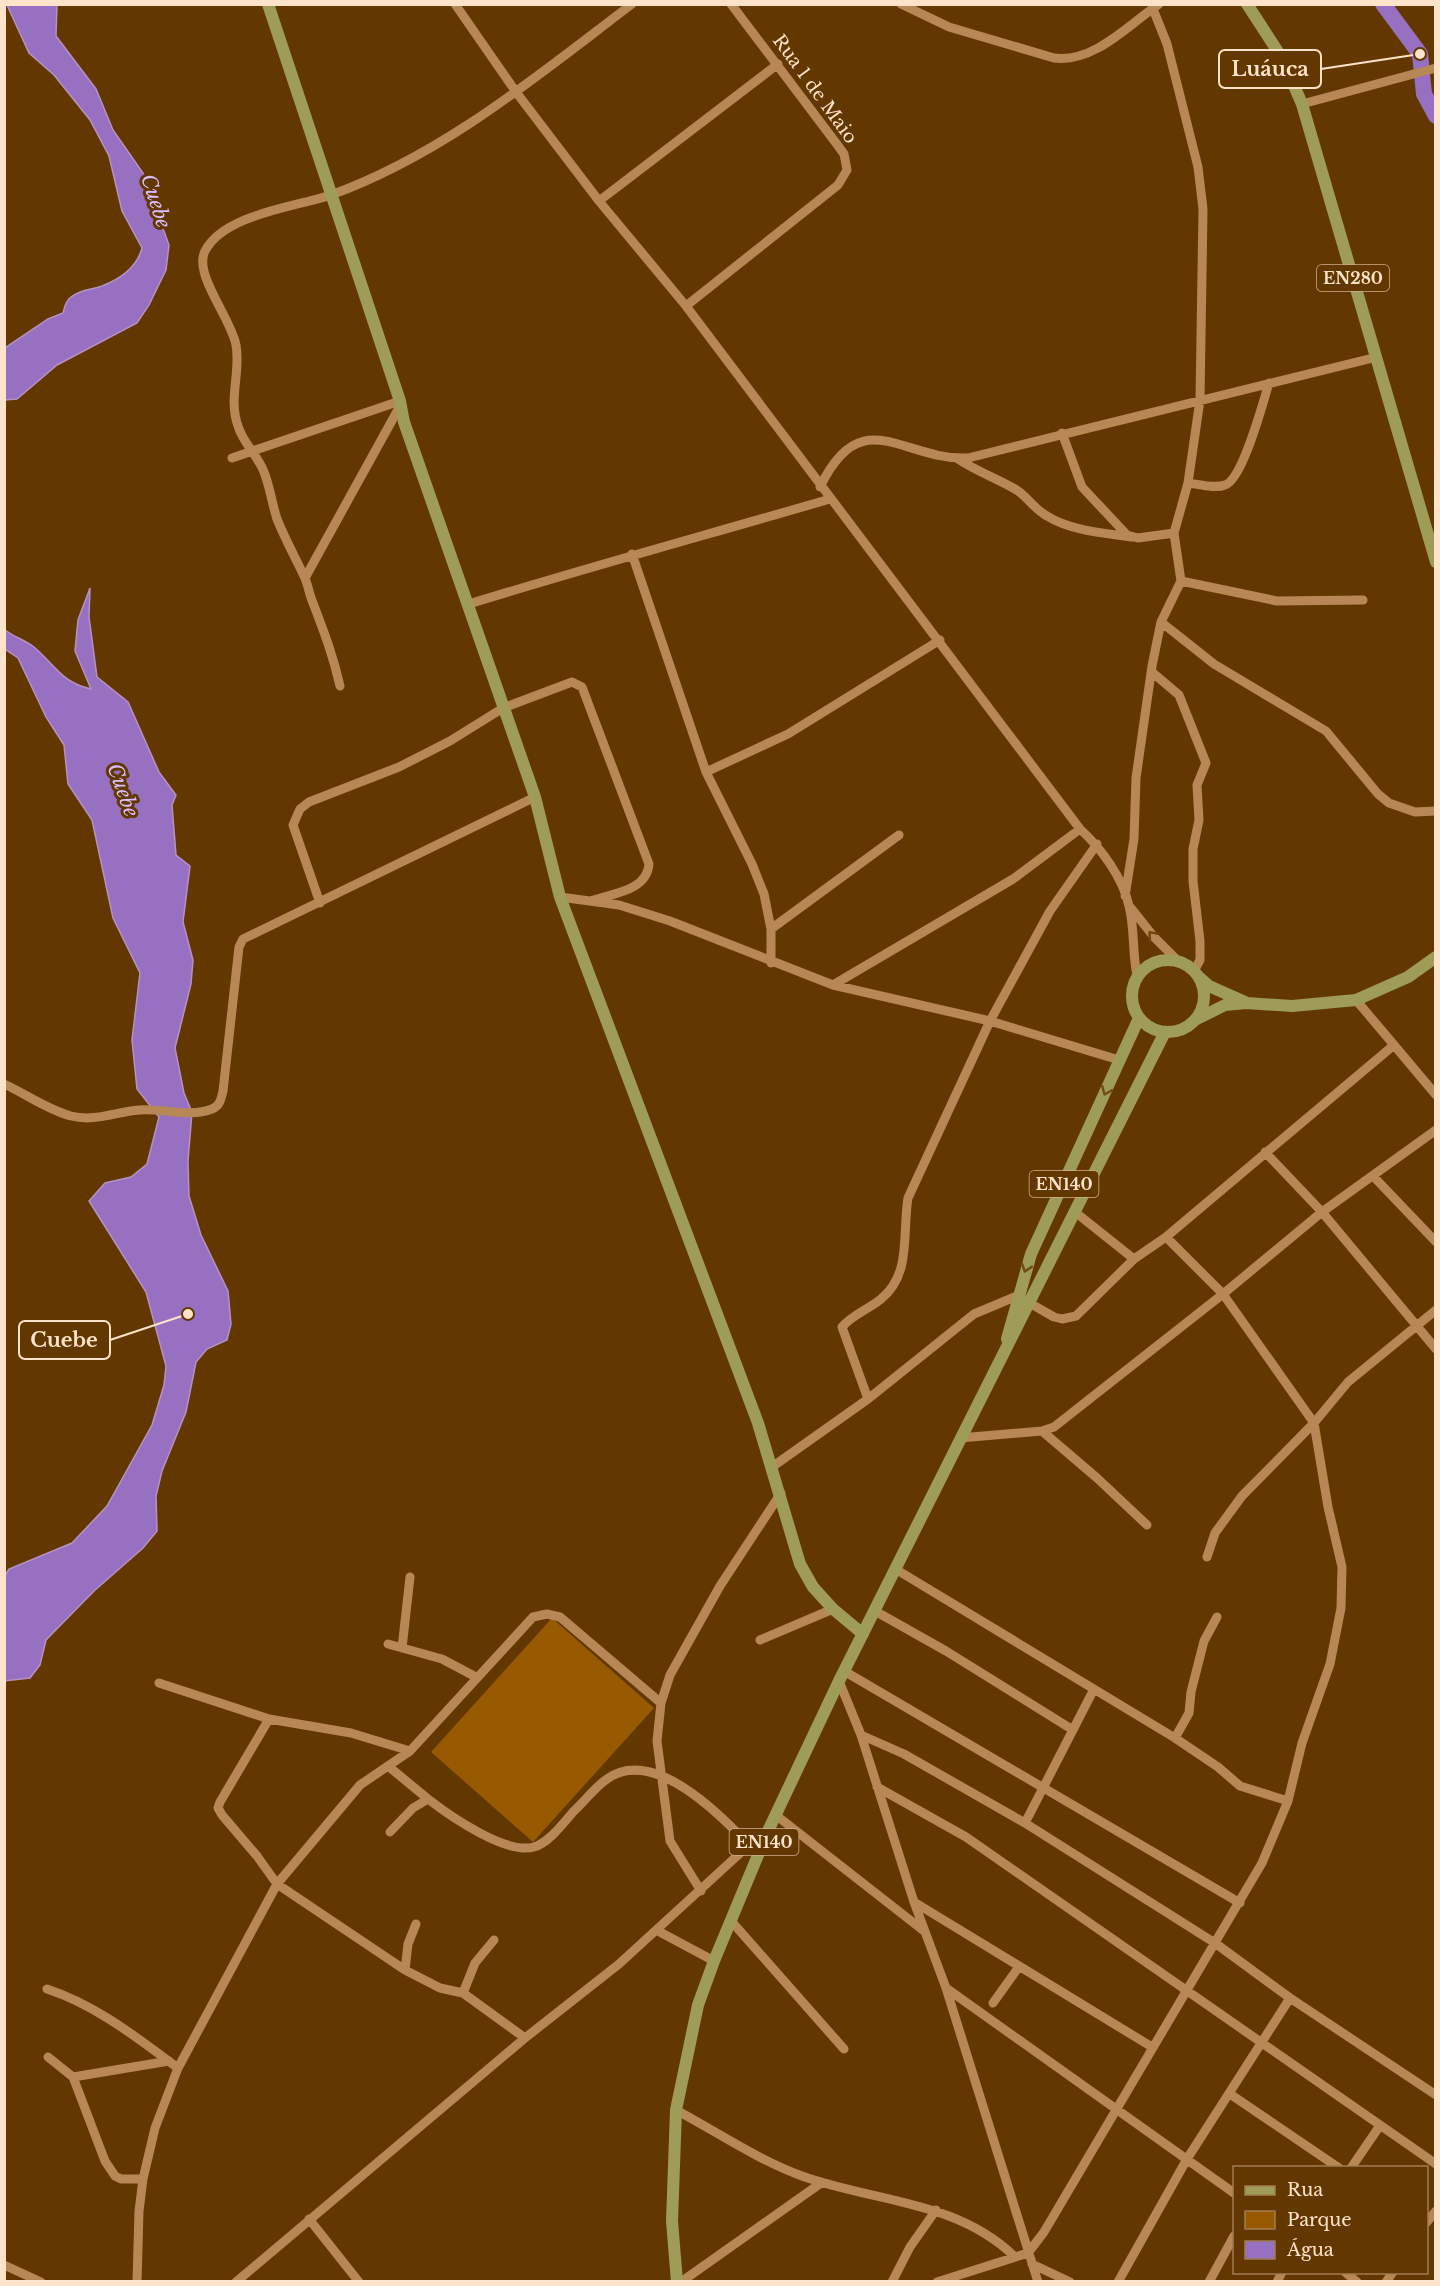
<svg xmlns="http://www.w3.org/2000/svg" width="1440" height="2286" font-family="'Libre Baskerville',serif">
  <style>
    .green { fill: #975a01 }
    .water { fill: #9770c1; stroke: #b692c4; stroke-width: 1.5 }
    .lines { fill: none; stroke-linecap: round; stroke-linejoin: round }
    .river { stroke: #9770c1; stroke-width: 16 }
    .minor { stroke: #b88756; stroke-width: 9 }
    .major { stroke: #9f9c58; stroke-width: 12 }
    .oneway { stroke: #70440d }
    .oneway2 { stroke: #6f4c12 }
    .labels { text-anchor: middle; stroke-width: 6; stroke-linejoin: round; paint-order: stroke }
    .shield { fill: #633800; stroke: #d0b08e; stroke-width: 1.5 }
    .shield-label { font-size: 16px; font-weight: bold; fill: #fee3cb }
    .street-label { font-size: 18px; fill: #fee3cb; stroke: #633800 }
    .water-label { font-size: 20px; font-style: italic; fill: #dbbefe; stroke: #633800 }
    .leader { fill: none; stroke: #fee3cb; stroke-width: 2 }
    .callout-dot { fill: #fee3cb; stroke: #633800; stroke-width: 2 }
    .callout { fill: #633800; stroke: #fee3cb; stroke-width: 2 }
    .callout-label { font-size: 20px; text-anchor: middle; font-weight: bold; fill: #fee3cb }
  </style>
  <rect width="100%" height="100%" fill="#633800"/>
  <path class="green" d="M552,1618L654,1708L533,1842L431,1752Z"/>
  <path class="water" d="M7,5H57L56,36L96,89L113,130L143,173L169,245L166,270L149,305L137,323L57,365L17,399L5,400V348L48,319L63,313C65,307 65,301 71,297C81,289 91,290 102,286C120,279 137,267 142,248L122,211L109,156L90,120L54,75L29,53Z
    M90,588L89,617L97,677L128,702L159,772L176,795L172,805L176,855L190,866L183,922L193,960L191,984L175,1048L184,1093L192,1112L188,1161L189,1196L201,1235L228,1291L231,1324L227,1340L207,1349L196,1362L186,1412L162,1471L156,1496L157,1531L143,1548L94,1591L46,1640L40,1665L30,1678L4,1681V1577L9,1569L72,1543L107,1506L152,1425L164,1385L166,1366L146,1292L89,1201L105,1183L131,1177L147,1164L159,1117L137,1089L132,1040L140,973L113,918L92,820L68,784L64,745L46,717L18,658L5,649V630C14,637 25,640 34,647C55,665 61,682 91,689L75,651L78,620Z"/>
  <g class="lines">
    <path class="river" d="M1383,4L1420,54L1424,94L1436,116"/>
    <path class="minor" d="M455,4L516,92L599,201L686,306L1080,829C1101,848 1123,878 1129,906C1135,929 1132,953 1137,975
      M901,4L949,27L1054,58C1094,63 1127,26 1159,4
      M1302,104L1436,68
      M599,201L778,64
      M686,306L838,185L847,170L844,154L836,143L731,4
      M1062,433L1082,487L1127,535L1138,538L1174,533
      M232,458L400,401
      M958,459C976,471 996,478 1015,489C1027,496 1034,509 1047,516C1071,531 1104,533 1132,537
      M1188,483C1198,484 1215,489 1225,485C1243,479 1263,402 1269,383
      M820,487C862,400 903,461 968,458L1377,357
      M632,554L706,772L752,864L764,894L771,929V963
      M305,578L400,406
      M1181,581L1277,601L1363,600
      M469,604C589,567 710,534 830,499
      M1161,622L1214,664L1326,731L1378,794L1389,803L1415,812L1436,811
      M1153,673L1179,695L1206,763L1197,785L1199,820L1193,849V881L1200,941V960L1194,971
      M340,686C333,655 324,632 313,603C309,594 308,584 304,576C295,557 285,539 277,519C272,504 270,487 264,472C258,456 243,443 238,426C228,399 241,372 236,345C231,318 193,274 205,251C224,214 296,207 331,195C444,154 537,76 632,4
      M706,772L788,734L940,640
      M1125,896L1134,839L1136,778L1152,666L1161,622L1181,581L1174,533L1188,483L1200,400L1203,209L1198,167L1167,44L1153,9
      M560,897L619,905L670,921L833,985L1013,879L1080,829
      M320,903L293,825L300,809L309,802L399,767L450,741L503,708L572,682L582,687L649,864C647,891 613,893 591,901
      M1131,908L1154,937L1178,961
      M771,929L899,835
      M833,985L990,1021L1119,1060
      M1394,1045L1436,1095
      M4,1084C26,1094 48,1110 71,1116C95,1122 115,1112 139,1110C163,1108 189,1118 212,1109C220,1106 221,1099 223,1091L239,947L243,939L535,797
      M1265,1152L1322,1212L1436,1349
      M1373,1176L1436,1242
      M1075,1212L1134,1259
      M868,1399L842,1327C852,1315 869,1309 881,1299C912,1274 902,1233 908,1198L990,1021L1050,911L1097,844
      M1042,1431L1097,1478L1147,1525
      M960,1438L1042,1431L1054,1427L1223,1294L1322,1212L1436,1130
      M772,1467L868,1399L974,1314L1017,1296L1054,1317L1062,1319L1076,1316L1134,1259L1166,1237L1394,1045L1356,1000
      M1207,1557L1215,1533L1242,1496L1314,1423L1348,1382L1436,1310
      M897,1570L1175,1738L1218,1767L1240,1786L1288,1801
      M875,1611L946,1651L1073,1730
      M760,1640L833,1609
      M388,1644L442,1659L476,1677
      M402,1648L410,1577
      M844,1671L1240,1903
      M839,1681L861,1735L914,1902L946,1988L1038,2282
      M269,1719L220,1802L218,1808L222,1815L257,1856L277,1884L405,1970L440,1988L463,1993L525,2038
      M861,1735L904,1754L1025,1823L1215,1943L1290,1998L1436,2095
      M1175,1738L1189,1713L1191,1692L1204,1641L1217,1617
      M410,1751L533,1617L547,1614L560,1617L661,1703
      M388,1766L428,1799
      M877,1787L966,1837L1436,2164
      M777,1816L924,1931
      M1025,1823L1094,1689
      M390,1832L413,1808L428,1799C450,1816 506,1855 534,1847C549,1843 564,1822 574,1811C585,1801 595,1787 607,1779C653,1746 720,1814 749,1845
      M701,1891L670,1841L657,1741L661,1703L670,1675L720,1586L781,1493
      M914,1902L1152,2047
      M732,1922L844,2049
      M658,1931L714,1961
      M405,1970L408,1944L416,1924
      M946,1988L1234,2193
      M47,1989C96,2005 136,2037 178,2068
      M463,1993L475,1963L494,1940
      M993,2003L1018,1968
      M48,2057L73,2077L105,2161L115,2176L121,2179H143
      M73,2077L169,2061
      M1230,2094L1339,2168
      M676,2110C717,2132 758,2160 802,2176C874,2202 956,2200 1014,2256
      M1351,2168L1379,2127
      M309,2219L359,2282
      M1426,2223L1436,2211
      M1032,2264L1070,2282
      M4,2265L41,2282
      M1345,2272L1357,2282
      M137,2282L139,2211L143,2179L155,2128L178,2068L277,1884L360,1785L410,1751L351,1733L269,1719L159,1683
      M236,2282L525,2038L619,1964L749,1845L768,1831
      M681,2282L821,2183
      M892,2282L910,2247L936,2210
      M937,2282L1028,2253L1044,2232L1262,1863L1288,1801L1302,1743L1330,1664L1341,1608L1342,1567L1328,1507L1314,1423L1223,1294L1166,1237
      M1118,2282L1187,2159L1290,1998
      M1209,2282L1234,2236
      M1277,2282L1282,2272
      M1386,2282L1393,2272"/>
    <path class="major" d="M268,4L400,401L404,422L535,797L560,897L758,1423L800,1564L813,1587L833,1609L863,1634
      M1247,4L1282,58L1302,104L1436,562
      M1132 996a36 36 0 1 1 72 0a36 36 0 1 1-72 0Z
      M1200,978L1209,986L1245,1002
      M1195,1020L1225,1005L1246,1003L1292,1006L1356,1000L1408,977L1436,957
      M1007,1339L1031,1254L1139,1018
      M677,2282L672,2221L676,2110L698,2005L714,1961L768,1831L839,1681L1165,1032"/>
  </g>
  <defs><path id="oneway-chevron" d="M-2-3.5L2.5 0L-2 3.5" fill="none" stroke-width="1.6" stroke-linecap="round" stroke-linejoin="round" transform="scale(1.5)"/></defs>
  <use class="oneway" href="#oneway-chevron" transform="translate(1152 935) rotate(-131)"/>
  <g class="oneway2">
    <use href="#oneway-chevron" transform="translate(1106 1091) rotate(113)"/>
    <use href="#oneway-chevron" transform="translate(1026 1268) rotate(108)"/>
  </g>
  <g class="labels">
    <g class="shield">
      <rect x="1317" y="265" width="72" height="26" rx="4.5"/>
      <rect x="1029.5" y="1171" width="69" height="26" rx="4.5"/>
      <rect x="729.5" y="1829" width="69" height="26" rx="4.5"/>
    </g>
    <g class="shield-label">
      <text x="1353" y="284">EN280</text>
      <text x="1064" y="1190">EN140</text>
      <text x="764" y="1848">EN140</text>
    </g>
    <g class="street-label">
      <text transform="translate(815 89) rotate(54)" y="6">Rua 1 de Maio</text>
    </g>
    <g class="water-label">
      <text transform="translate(156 201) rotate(72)" y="7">Cuebe</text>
      <text transform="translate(123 790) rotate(70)" y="7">Cuebe</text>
    </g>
  </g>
  <path class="leader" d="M1420 54L1321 69M188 1314L110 1340"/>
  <g class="callout-dot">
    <circle cx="1420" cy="54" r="6"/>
    <circle cx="188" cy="1314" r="6"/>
  </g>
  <g class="callout">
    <rect x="1219" y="50" width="102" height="38" rx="6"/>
    <rect x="19" y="1321" width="91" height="38" rx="6"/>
  </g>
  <g class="callout-label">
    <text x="1270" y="76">Luáuca</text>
    <text x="64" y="1347">Cuebe</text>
  </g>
  <rect width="1440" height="2286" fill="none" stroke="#fee3cb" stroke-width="12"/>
  <rect x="1233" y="2166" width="195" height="108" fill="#633800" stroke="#a17c51" stroke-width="1.5"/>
  <rect x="1245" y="2186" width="30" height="9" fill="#9f9c58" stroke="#a17c51" stroke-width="1.5"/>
  <text x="1287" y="2196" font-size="18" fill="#fee3cb">Rua</text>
  <rect x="1245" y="2211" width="30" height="18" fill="#975a01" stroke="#a17c51" stroke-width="1.5"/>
  <text x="1287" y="2226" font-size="18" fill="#fee3cb">Parque</text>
  <rect x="1245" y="2241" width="30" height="18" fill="#9770c1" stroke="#a17c51" stroke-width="1.5"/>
  <text x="1287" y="2256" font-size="18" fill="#fee3cb">Água</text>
</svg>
